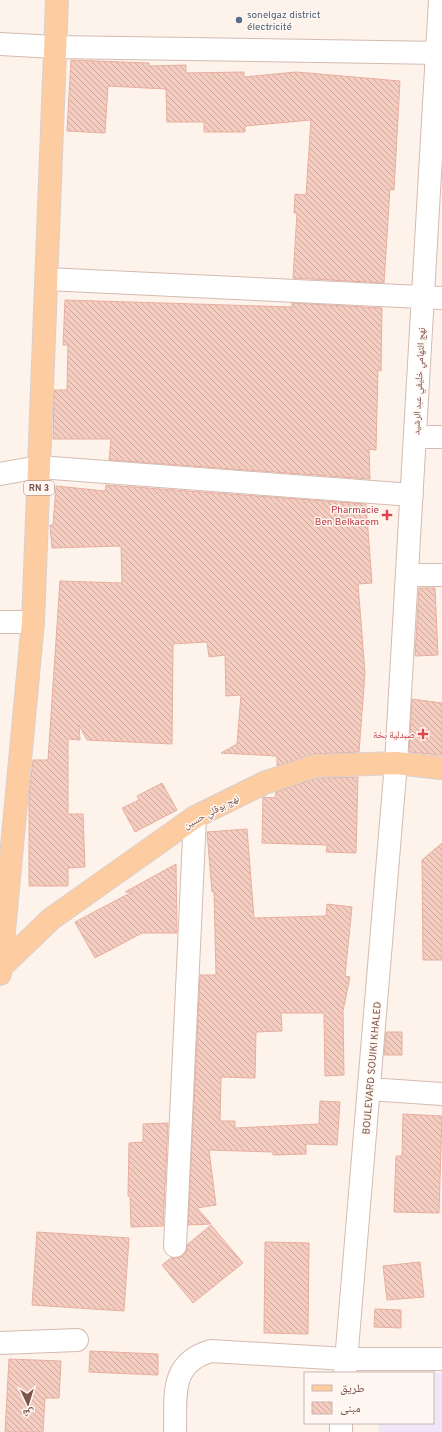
<svg xmlns="http://www.w3.org/2000/svg" width="442" height="1432" font-family="Overpass,'Noto Naskh Arabic',sans-serif">
  <style>
    .education { fill: #f0e6fa }
    .building { fill: url(#building-back-hatch); stroke: #e8afa0 }
    .lines { fill: none; stroke-linecap: round; stroke-linejoin: round }
    .minor-casing { stroke: #d4bbb1; stroke-width: 24 }
    .major-casing { stroke: #dacfcd; stroke-width: 24 }
    .minor { stroke: #fff; stroke-width: 22 }
    .major { stroke: #fecca1; stroke-width: 22 }
    .service-dot { fill: #5c6f8a; stroke: #fff7f2; stroke-width: 1.5 }
    .health-dot { fill: #e0444e; stroke: #fff7f2; stroke-width: 1.5 }
    .labels { text-anchor: middle; stroke-width: 3; stroke-linejoin: round; paint-order: stroke }
    .shield { fill: #fff7f2; stroke: #a3857d; stroke-width: 1 }
    .shield-label { font-size: 9px; font-weight: bold; fill: #7b544b }
    .service-label { font-size: 10px; fill: #4e5e75; stroke: #fff7f2; text-anchor: start }
    .street-label { font-size: 10px; fill: #7b544b; stroke: #fff7f2 }
    .health-label { font-size: 10px; fill: #be3a42; stroke: #fff7f2; text-anchor: end }
  </style>
  <defs>
    <pattern id="building-back-hatch" width="6" height="6" patternUnits="userSpaceOnUse"><rect width="6" height="6" fill="#f5ccc0"/><path d="M-1 5l2 2M0 0l6 6M5-1l2 2" fill="none" stroke="#cba89e"/></pattern>
  </defs>
  <rect width="100%" height="100%" fill="#fef3ea"/>
  <path class="education" d="M381,1372L442,1373V1432H379V1423H433V1373Z"/>
  <path class="building" d="M71,60L149,63V66L186,65V73L244,72V77L296,72L400,81L394,190L390,189L384,283L293,278L297,213H294L295,194L306,195L311,120L245,126V132H204V122H167L166,89L108,86L105,133L67,131Z
    M65,300L292,307V303L382,308L381,371L378,370L376,450L369,449L370,479L109,460L111,439H53L54,390H67L68,345H63Z
    M106,485L366,504L372,583L358,584L365,673L359,752L314,754L277,766V756L221,753L237,744L241,695L226,696L225,655L209,657L207,642L173,644L172,744L87,740L79,725L80,740L68,739V814H83L85,867L68,868V886H29V795L33,760H48L60,581L122,583L121,546L52,548L50,525H53L56,486L105,491Z
    M419,588H435L438,655L415,656Z
    M412,699L442,703V755L409,752Z
    M358,777L356,853L326,852L327,845L262,843L263,797L275,798L276,792L317,778Z
    M162,783L177,810L135,832L122,808L139,800L137,796Z
    M247,829L254,918L326,916L327,904L352,907L345,976L350,977L343,1011L344,1075L325,1076L324,1013H281L282,1031L256,1032L255,1078L221,1077L220,1121H235V1128L319,1124L320,1101L340,1102L337,1145L306,1144V1154L273,1155V1152L209,1150L216,1205L197,1208L211,1224L188,1225L200,975H216L214,891L212,892L207,832Z
    M442,843V960H423L422,860Z
    M176,864L177,933H142L95,958L75,922L132,892H125Z
    M386,1032H402V1055H384Z
    M403,1114L442,1116L439,1213L394,1212L396,1156H402Z
    M168,1123L163,1226L131,1227L130,1196H128L129,1143L143,1142V1124Z
    M211,1225L243,1263L193,1303L162,1265L171,1258L181,1257L186,1252L188,1244Z
    M37,1232L129,1238L124,1311L32,1305Z
    M265,1242L309,1243L308,1334L264,1333Z
    M420,1262L424,1297L387,1300L383,1266Z
    M375,1309L401,1310V1328L374,1327Z
    M90,1351L158,1354V1375L89,1372Z
    M9,1359L61,1361L59,1398H45L43,1432H5Z"/>
  <g class="lines">
    <g class="minor-casing">
      <path id="minor" d="M0,44L55,47L442,53
        M47,279L442,298
        M415,437H442
        M0,474L39,467L412,495
        M407,575H442
        M0,622H33
        M369,1089L442,1094
        M175,1246L195,817
        M0,1343L77,1340
        M345,1373L396,763L440,0
        M175,1432C176,1396 169,1363 211,1351L346,1359H442
        M341,1432V1423"/>
    </g>
    <g class="major-casing">
      <path id="major" d="M0,968L51,919L195,817L264,783L315,766L396,763L442,768
        M0,974L33,622L57,0"/>
    </g>
    <use href="#minor" class="minor"/>
    <use href="#major" class="major"/>
  </g>
  <circle class="service-dot" cx="239" cy="20" r="4"/>
  <g class="health-dot">
    <path d="M385 509h4v4h4v4h-4v4h-4v-4h-4v-4h4z"/>
    <path d="M421 728h4v4h4v4h-4v4h-4v-4h-4v-4h4z"/>
  </g>
  <g class="labels">
    <rect class="shield" x="24" y="481" width="30" height="14" rx="3"/>
    <g class="shield-label">
      <text x="39" y="491">RN 3</text>
    </g>
    <g class="service-label">
      <text x="247" y="18">sonelgaz district<tspan x="247" dy="12">électricité</tspan></text>
    </g>
    <g class="street-label">
      <text transform="translate(418 381) rotate(-87)" y="4">نهج التهامي خليفي عبد الرشيد</text>
      <text transform="translate(211 811) rotate(-28)" y="4">نهج بوڨلي حسين</text>
      <text transform="translate(371 1068) rotate(-85)" y="4">BOULEVARD SOUIKI KHALED</text>
    </g>
    <g class="health-label">
      <text x="379" y="513">Pharmacie<tspan x="379" dy="12">Ben Belkacem</tspan></text>
      <text x="415" y="738">صبدلية بخة</text>
    </g>
  </g>
  <rect x="304" y="1372" width="130" height="52" fill="#fff7f2" stroke="#cab6af"/>
  <rect x="312" y="1385" width="20" height="6" fill="#fecca1" stroke="#cab6af"/>
  <text x="340" y="1392" font-size="12" fill="#7b544b">طريق</text>
  <rect x="312" y="1402" width="20" height="12" fill="url(#building-back-hatch)" stroke="#cab6af"/>
  <text x="340" y="1412" font-size="12" fill="#7b544b">مبنى</text>
  <g transform="translate(28 1404) rotate(176)" stroke="#fff7f2" stroke-width="3" paint-order="stroke">
  <path d="M0-3L7 15L0 10L-7 15Z" fill="#7b544b"/>
  <text y="-6" font-size="11" font-weight="bold" text-anchor="middle" fill="#7b544b">ش</text>
  </g>
</svg>
